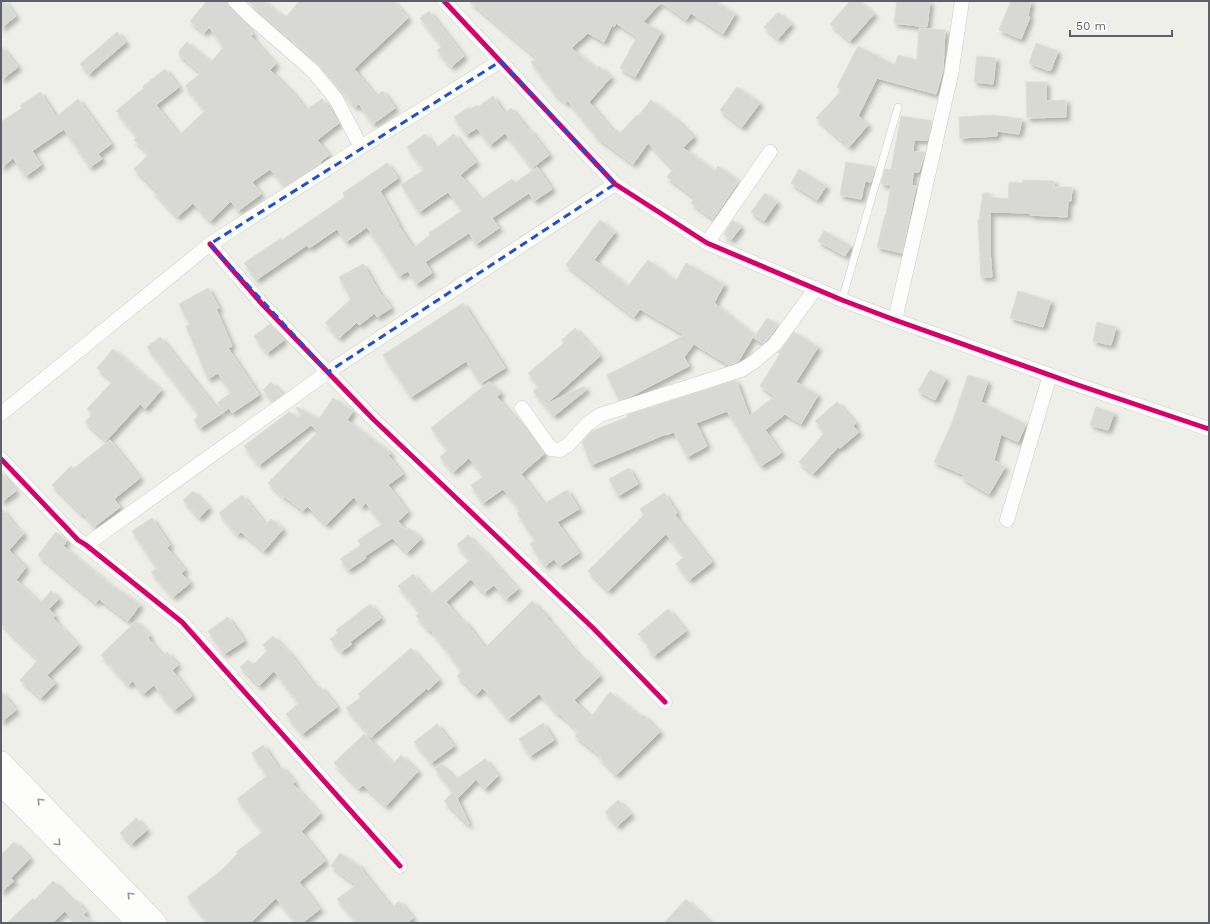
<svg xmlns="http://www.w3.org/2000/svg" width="1210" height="924" font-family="'Work Sans',sans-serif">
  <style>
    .building { fill: #d8d8d4; stroke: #deded8; filter: url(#shadow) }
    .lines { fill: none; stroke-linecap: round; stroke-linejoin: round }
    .lane-casing { stroke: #cccdcb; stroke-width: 8 }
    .street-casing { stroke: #cccdcb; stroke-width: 15 }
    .secondary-casing { stroke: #cccdcc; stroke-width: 21 }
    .lane { stroke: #fdfdfc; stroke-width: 7 }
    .street { stroke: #fdfdfc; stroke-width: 14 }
    .secondary { stroke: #fdfdfc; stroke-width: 20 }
    .cycleway-casing { stroke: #fff; stroke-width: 8 }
    .cycleway { stroke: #d6006c; stroke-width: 5 }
    .oneway { stroke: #96979c }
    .marked { fill: none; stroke: #1d4ed8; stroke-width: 3; stroke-dasharray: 8 5; stroke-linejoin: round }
  </style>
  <defs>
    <filter id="shadow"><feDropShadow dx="3.5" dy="3.5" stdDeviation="2" flood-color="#0004"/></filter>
  </defs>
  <rect width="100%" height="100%" fill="#efefe9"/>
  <path class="building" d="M1,1H4L16,16L1,28Z
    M207,1H227L229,7L241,19L253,34L251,36L264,51L276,64L270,70L293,93L306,110L322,99L339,123L317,140L329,155L320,162L321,163L285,186L270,169L252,182L261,194L238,211L231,201L210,221L193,203L177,217L153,191L155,190L134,169L149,154L134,140L137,137L116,111L144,88L143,86L165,69L179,87L156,105L179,135L205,111L185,86L201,73L179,55V51L187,42L211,62L224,47L209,27L204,33L190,21Z
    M248,1H264L282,16L283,14L286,17L299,1H393L408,18L354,69L376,96L383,91L395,108L373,124L359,104L355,107L319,65Z
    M469,1H715L735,14L723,34L691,13L686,20L661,2L643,22L661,32L635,77L620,68L637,37L616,23L614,27L612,25L604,42L588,33L571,48L597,69L599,66L611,77L589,102L614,132L616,129L620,133L637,115L638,116L651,100L676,119L694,137L683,148L715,171L718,166L739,181L713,219L691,203L695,198L667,177L673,169L648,143L633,164L598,138L568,101L566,103L553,92V91L531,62L537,58Z
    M850,1H859L874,14L850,41L830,24Z
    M897,1H930L927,27L894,23Z
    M1011,1H1031L1028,16L1030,17L1021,39L999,30Z
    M429,11L464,56L451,67L437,50L442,46L420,18Z
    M778,12L791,24L778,39L764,27Z
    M919,28L945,30L943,70L936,94L877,78L858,116L868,125L849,147L816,118L842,90L837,87L858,46L895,65L898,55L917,60Z
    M117,32L126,42L89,74L80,64Z
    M1036,43L1058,51L1051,70H1047L1029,63Z
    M1,46L18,67L1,80Z
    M977,56L996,58L993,84L974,82Z
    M1026,82H1046V101L1066,100V117L1027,118Z
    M737,87L760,103L742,127L720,110Z
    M40,92L56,117L78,99L111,144L98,154L102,159L90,167L64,129L32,151L41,165L26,176L13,158L1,168V122L22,108L20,106Z
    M493,96L504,113L511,108L529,131L530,130L549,155L532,168L505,133L490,145L477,128L466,135L454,117L469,107L470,109L477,105L478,107Z
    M993,115L1022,119L1019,134L997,131V136L960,138L959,117Z
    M901,116L932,121L928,140H914L913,152H925L919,172H913L912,186H916L902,253L877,247L885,215H886L891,185L881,184L885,169L891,170Z
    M425,134L436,148L454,134L476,162L460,175L481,200L512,179L515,183L537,167L552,189L534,201L529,193L492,218L499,228L476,244L469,233L425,262L432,273L416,284L408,271L399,276L367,227L346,242L337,229L309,248L307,245L256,280L244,263L281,238L282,240L345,197L343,193L387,163L398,178L380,191L399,225H398L413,248L430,235L429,233L463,210L448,192L419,212L401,185L424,170L407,147Z
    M846,162L875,167L871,182L865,181L861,199L840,195Z
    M799,169L826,186L817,200L791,183Z
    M1023,180L1054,181V187H1072L1071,201H1068L1067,217L1030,215V213L990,212V250L992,277H981L978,220H979L983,193H989V197L1008,199L1009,182L1023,183Z
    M765,193L777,202L764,221L751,212Z
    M600,220L615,232L594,260L628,286L648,260L676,281L686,263L724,284L714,303L754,335L738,362L729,365L694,344L684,357L689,366L629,397L619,400L607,375L685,335L640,309L634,317L566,265Z
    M733,220L741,227L731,240L724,234Z
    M824,231L851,246L845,256L818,241Z
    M363,264L381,296L382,295L391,308L377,317L375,313L359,325L357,322L339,338L325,323L351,299L339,277Z
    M208,288L219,308L216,309L232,346L228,348L259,395L232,413L229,408L222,413L218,402L231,393L218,373L208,379L186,326L190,325L179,304Z
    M1018,291L1051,301L1043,327L1010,318Z
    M463,303L505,368L481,383L466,361L411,397L383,355Z
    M767,318L778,325L769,338L763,343L754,338Z
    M1097,322L1116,327L1111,345L1093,341Z
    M270,324L284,340L267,353L254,336Z
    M575,328L600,356L545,405L533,391L539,386L528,373L564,343L562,340Z
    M794,332L818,347L796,382L818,395L801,424L785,414L765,430L781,453L761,466L750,450L751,449L727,411L696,423L707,446L687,457L674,432L666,435V434L591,465L582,442L592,431L628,417L627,415L736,380L749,416L775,396L760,386L780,354L778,353Z
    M160,337L221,414L200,428L194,420L199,414L147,347Z
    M113,349L161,390L145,409L140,404L106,441L85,422L93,414L87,409L113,381L97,368Z
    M930,370L946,378L935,400L918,391Z
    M968,375L988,381L981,402L1026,424L1018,442L1001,434L994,460L1005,467L989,494L962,478L964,475L934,462L952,423Z
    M271,382L283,394L273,401L263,390Z
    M489,382L501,393L497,397L533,439L544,454L521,474L544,504L567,490L579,509L557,522L579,553L560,566L554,559L545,566L530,544L535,540L517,513L521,511L503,489L483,503L471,485L484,476L469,458L453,472L440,457L448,450L431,428Z
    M584,386L586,390L554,416L545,405Z
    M333,398L353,411L347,420L391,453L388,455L403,474L388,485L408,512L398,521L406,530L409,528L421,539L407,553L392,538L365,556L366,558L348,570L340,559L361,545L358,540L382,524L366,503L361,507L354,497L326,525L307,506L303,511L285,497L284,498L268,483L318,432L311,425L259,465L244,446L289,412L299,418L301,414L296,408L297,407L319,419Z
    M837,402L856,423L853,426L859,432L840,448L838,447L813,474L799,462L825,432L815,421Z
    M1096,407L1114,413L1108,430L1090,425Z
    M110,440L140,478L114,499L120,507L94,527L83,513L81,514L52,485L71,466L73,469Z
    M629,468L638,484L618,496L609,479Z
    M1,472L16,491L1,502Z
    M193,491L209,508L199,518L183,500Z
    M664,493L677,513L675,515L712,562L689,580L676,564L684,557L666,534L608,591L588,571L644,515L640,509Z
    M242,495L266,525L271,519L283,529L264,551L241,532L237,535L219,513Z
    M1,508L16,527L24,533L9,550L26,567L16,580L40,603L51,591L59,599L49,609L55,616L53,618L78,645L47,675L55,683L41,698L20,680L38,660L1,624Z
    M152,518L170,545L167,548L185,570L181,573L190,583L173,597L151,572L157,568L132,531Z
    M56,532L67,540L63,546L117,590L118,589L140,605L128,621L99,599L96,603L38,555Z
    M468,535L481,549H482L518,589L506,599L494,585L484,593L471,579L446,602L462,621L464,620L485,648L532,601L548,617L547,618L582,659L583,658L600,676L574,700L591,717L610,692L641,717L643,715L660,732L616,775L599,757L601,756L575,736L579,732L560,714L559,715L539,694L508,719L483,688L476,695L457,676L462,671L430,629L429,631L416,616L420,612L398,586L413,574L430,595L470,560L457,545Z
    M370,604L381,618L350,642L352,644L341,652L330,639L338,633L336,630Z
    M668,609L686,631L654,656L647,647L650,644L638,634Z
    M228,617L244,641L224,654L208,631Z
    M136,621L150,636L148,638L163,656L167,652L178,665L172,670L192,696L174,710L154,685L143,694L133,681L128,685L101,655Z
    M273,636L290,654L317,689L320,686L337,707L302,734L286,714L299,703L274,671L259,686L240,667L248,660L253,665L268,650L263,645Z
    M411,648L439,680L428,690L427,688L371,737L346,708L361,697L358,694Z
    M1,691L16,710L1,722Z
    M543,723L554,740L530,756L519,739Z
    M437,724L454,746L431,763L414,742Z
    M364,734L393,764L401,755L418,771L386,806L363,785L359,789L334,763Z
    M263,745L279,769L282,767L295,782L293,784L320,814L301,831L325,861L299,882L320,909L302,923H296L276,898L250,923H208L187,897L223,869L238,853L236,852L263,832L237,799L267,776L252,753Z
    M485,759L498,776L485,789L476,779L458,798L455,794L469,824L468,825L444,801L453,792L435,769L441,764L456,779Z
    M618,800L631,814L617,826L605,812Z
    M136,818L147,830L131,844L120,833Z
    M14,842L30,858L11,878L14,881L1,892V855Z
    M340,853L357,865L358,864L364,873L392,908L399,901L413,918L407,923H357L337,899L356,885L331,866Z
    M53,881L74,902L76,900L86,912L83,915L94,923H76L65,911L52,923H7L33,898L35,900Z
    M686,899L711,923H664Z"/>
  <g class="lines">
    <g class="lane-casing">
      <path id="lane" d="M842,300L898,107"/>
    </g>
    <g class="street-casing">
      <path id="street" d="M235,1L250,16L313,71L336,99L361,147
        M444,1L615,184L707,243L842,300L895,320L1075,384L1209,429
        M707,243L770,152
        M210,244L262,304L373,419L593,628L665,702
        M895,320L951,75L962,1
        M522,408L551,449L560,450L568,445L586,425L600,415L741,370L754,362L775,344L816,288
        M1,414L210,244L361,147L501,61
        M1,459L78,540L86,545L182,622L400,866
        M1007,520L1050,375
        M86,545L328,372L615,184"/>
    </g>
    <g class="secondary-casing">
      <path id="secondary" d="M1,761L157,923
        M1,785L137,923"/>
    </g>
    <use href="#lane" class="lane"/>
    <use href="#street" class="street"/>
    <use href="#secondary" class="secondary"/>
    <g class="cycleway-casing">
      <path id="cycleway" d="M444,1L615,184L707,243L842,300L895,320L1075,384L1209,429
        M210,244L262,304L373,419L593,628L665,702
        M1,459L78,540L86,545L182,622L400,866"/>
    </g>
    <use href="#cycleway" class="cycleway"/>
  </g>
  <defs><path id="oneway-chevron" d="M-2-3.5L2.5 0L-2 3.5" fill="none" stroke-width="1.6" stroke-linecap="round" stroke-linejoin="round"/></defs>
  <g class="oneway">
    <use href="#oneway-chevron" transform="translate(40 801) rotate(-134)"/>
    <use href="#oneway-chevron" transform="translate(58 843) rotate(46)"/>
    <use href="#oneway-chevron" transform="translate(130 895) rotate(-134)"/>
  </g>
  <path class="marked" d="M501,61L615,184L328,372L210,244Z"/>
  <rect width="1210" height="924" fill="none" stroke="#5e6068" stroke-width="4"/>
  <path d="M1070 30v6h102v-6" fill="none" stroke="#5e6068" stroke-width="2"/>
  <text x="1076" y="30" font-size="12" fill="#5e6068" stroke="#ffffff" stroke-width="3" paint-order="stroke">50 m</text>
</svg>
